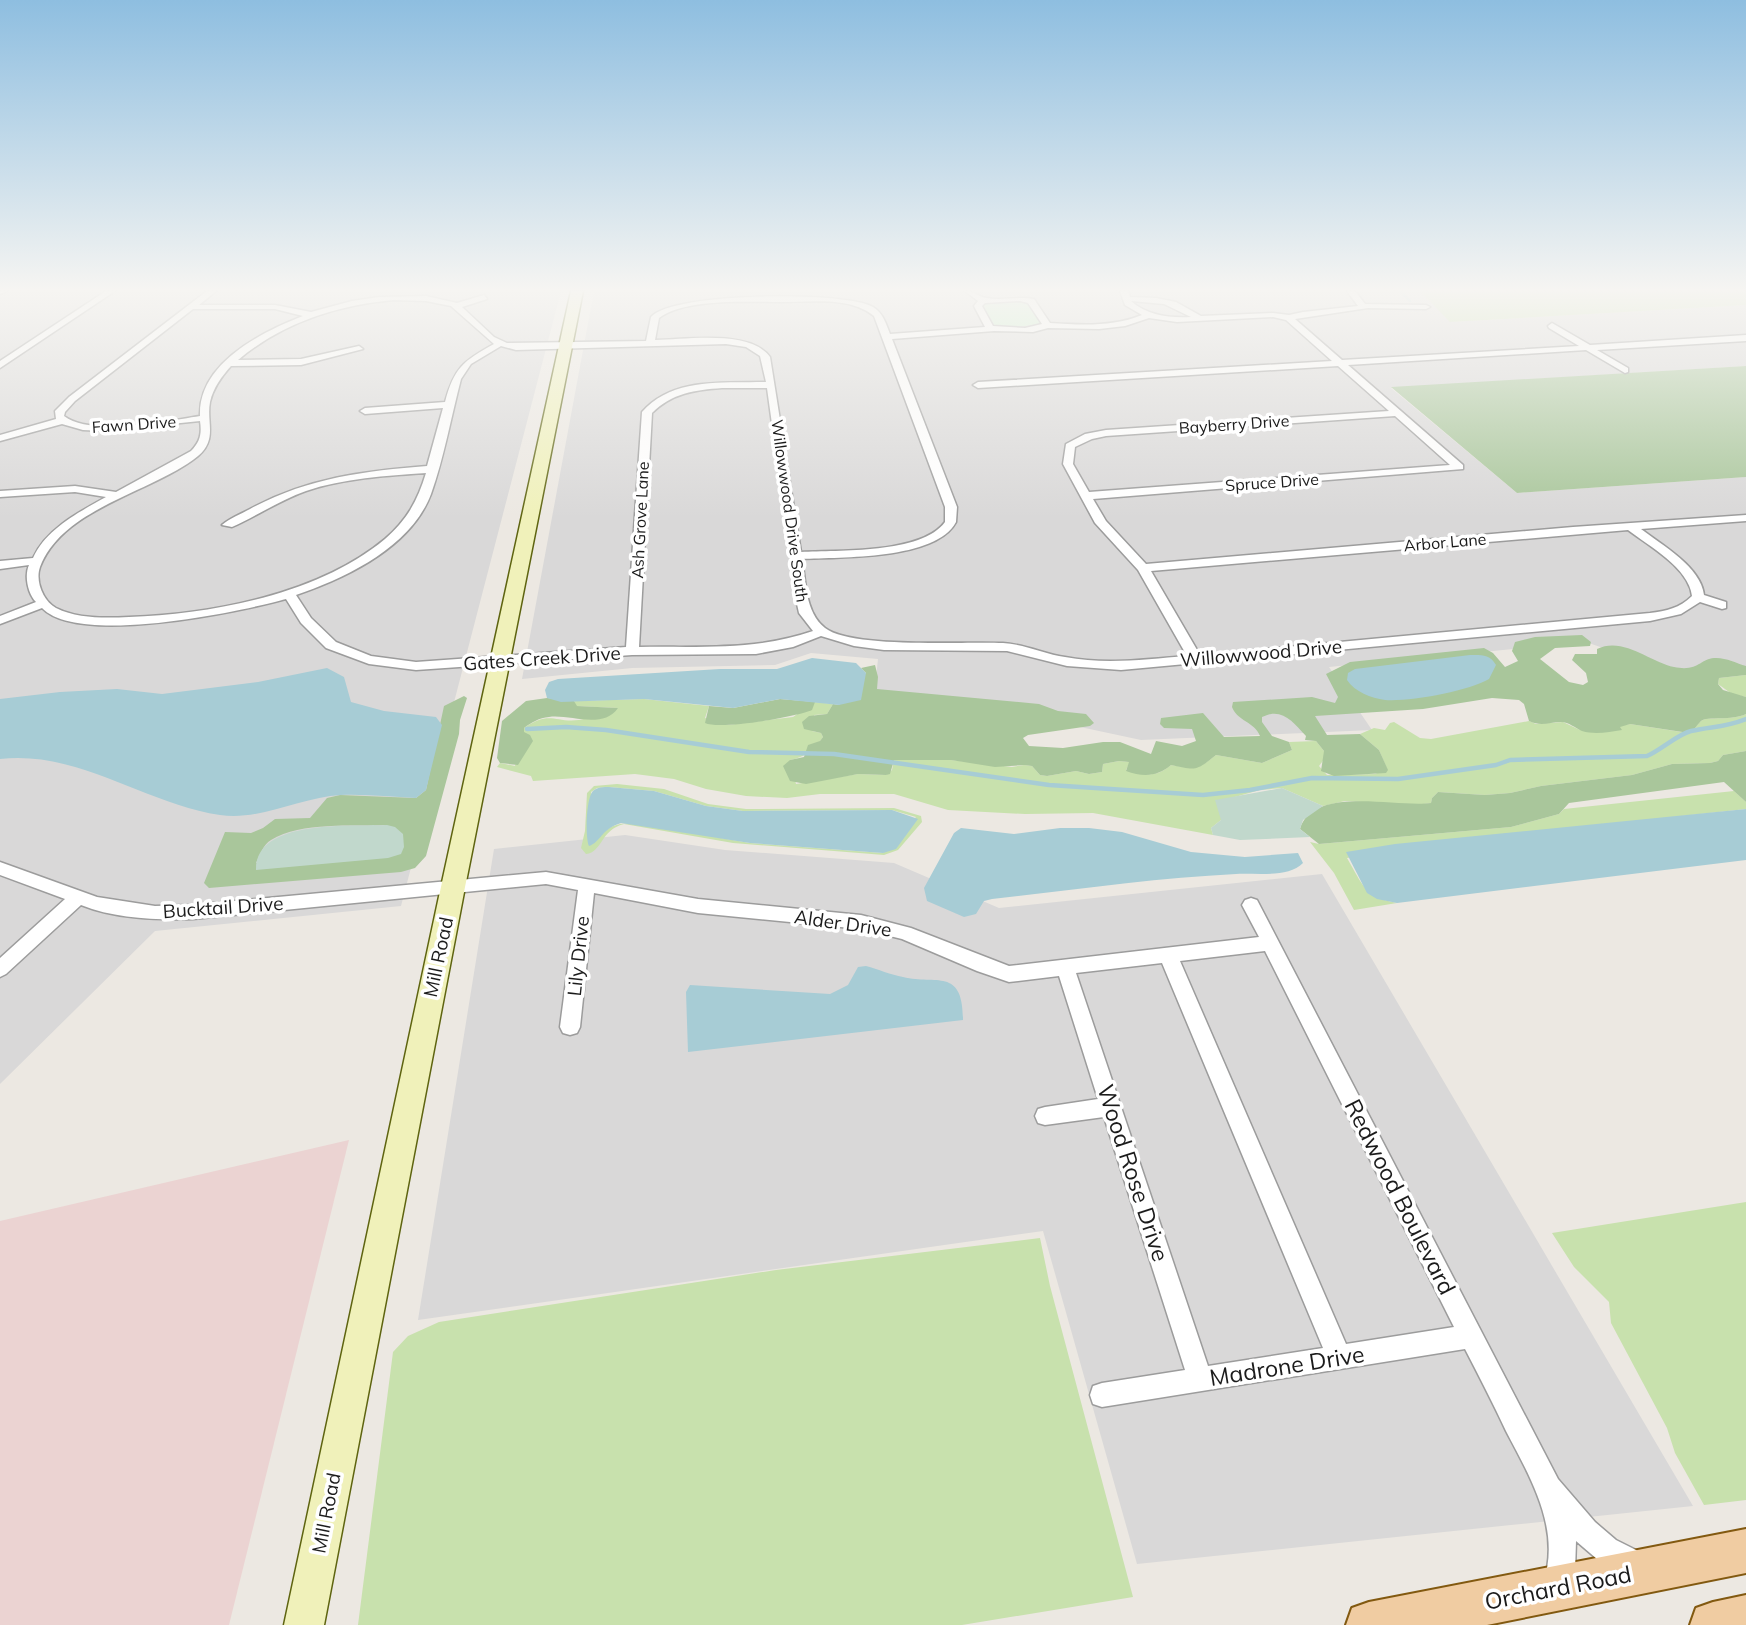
<svg xmlns="http://www.w3.org/2000/svg" width="1746" height="1625" font-family="Mulish,sans-serif">
  <style>
    .residential { fill: #d9d8d8 }
    .commercial { fill: #ebd3d2 }
    .grass { fill: #c8e1ad; fill-rule: evenodd }
    .forest { fill: #a9c69b; fill-rule: evenodd }
    .wetland { fill: #c1d8cc }
    .park { fill: #c2f2c5 }
    .water { fill: #a7ccd5 }
    .lines { fill: none; stroke-linecap: round; stroke-linejoin: round }
    .stream-far1 { stroke: #a7ccd5; stroke-width: 2.5 }
    .stream { stroke: #a7ccd5; stroke-width: 4.5 }
    .street-casing { stroke: #9c9c9c; stroke-width: 3 }
    .secondary-casing { stroke: #5e6410; stroke-width: 3 }
    .primary-casing { stroke: #825910; stroke-width: 4 }
    .street { fill: #fff; fill-rule: evenodd }
    .secondary { fill: #f0f1ba; fill-rule: evenodd }
    .primary { fill: #f0cca2; fill-rule: evenodd }
    .labels { text-anchor: middle; stroke-width: 7; stroke-linejoin: round; paint-order: stroke }
    .far-street-label { font-size: 16px; fill: #1b1b1b; stroke: #fff }
    .street-label { font-size: 19px; fill: #1b1b1b; stroke: #fff }
    .near-street-label { font-size: 23px; fill: #1b1b1b; stroke: #fff }
  </style>
  <rect width="100%" height="100%" fill="#ece8e2"/>
  <path class="residential" d="M0,291H561L401,906L155,931L0,1084Z
    M594,291H1420L1451,322L1746,305V366L1391,388L1517,493L1746,477V672L1685,677L1586,642L1329,667L1372,730L1141,740L941,697L874,696L878,659L811,653L775,665L632,668L522,679Z
    M625,835L725,850L894,863L999,908L1322,874L1693,1506L1137,1564L1043,1231L418,1320L494,849Z"/>
  <path class="commercial" d="M349,1140L229,1625H0V1221Z"/>
  <path class="grass" d="M1420,291H1746V305L1450,322Z
    M1746,675V697L1732,694L1718,684L1719,678Z
    M644,699L709,706L705,718L728,725L793,717L815,702L833,704L827,714L814,715L812,731L821,733L823,737C815,750 805,757 790,760L796,784L858,774L886,775L892,770L894,760H951L1012,767L1024,765L1032,766L1040,775L1047,776L1076,771L1089,774L1102,772L1103,764L1119,761L1130,762L1126,770C1144,775 1156,778 1171,765C1193,769 1198,770 1216,755L1262,763L1292,750L1289,742L1316,741L1324,751L1325,758L1319,766L1327,775L1375,774L1387,769L1379,750L1360,734L1374,728L1385,730L1390,723L1394,722L1420,738L1431,739L1529,721L1536,724L1563,722L1580,730L1630,724L1688,733C1694,730 1697,725 1701,721C1707,716 1732,721 1746,714V751L1723,755L1718,761L1710,763L1672,764L1632,775L1541,786L1510,793L1485,795L1438,792L1432,798L1431,803L1416,805L1345,801L1323,806L1282,788L1260,790L1224,800L1221,820L1211,828L1213,835L1093,813L1025,814L948,810L894,794H820L787,798L746,796L706,789L674,779L635,774L533,781L531,776L497,767L500,763L515,766L524,728C550,710 554,723 579,720C592,718 605,712 618,708L576,706L574,701Z
    M617,784L664,789L708,804L746,809L894,808L921,816L922,822L898,850L884,855L733,843L624,824C600,830 603,852 586,854L581,848L585,831L587,793L594,786ZM609,787L654,791L706,806L743,811L892,810L916,817L883,853L750,843L634,823C620,823 611,825 600,834L591,792L597,788Z
    M1734,791L1746,802V809L1489,837L1347,858C1363,885 1364,897 1397,903L1354,910L1334,873L1310,842L1319,844L1511,827L1559,814L1564,809Z
    M1746,1202V1500L1704,1505L1675,1453L1667,1428L1611,1323L1609,1302L1574,1267L1552,1233Z
    M1040,1238L1050,1286L1133,1597L962,1625H358L393,1352L408,1336L439,1322L776,1270Z"/>
  <path class="forest" d="M1746,366V477L1517,493L1391,387Z
    M1582,635L1591,642L1590,646L1555,648L1540,659L1569,682L1583,685L1588,682L1586,673L1572,660L1575,654H1597V649C1623,636 1650,662 1674,667C1698,672 1700,659 1714,658C1725,657 1736,663 1746,666V675L1719,678L1718,684L1723,690L1746,697V714C1732,721 1707,716 1701,721C1697,725 1694,730 1689,733L1630,724L1620,727L1622,730C1609,732 1595,735 1582,731C1575,728 1569,722 1561,722C1549,722 1542,727 1529,721L1524,704L1519,700L1492,698L1423,709L1315,716L1327,735L1360,734L1379,750L1388,770L1386,773L1334,776L1321,771L1324,751L1316,741L1305,740L1306,736C1293,722 1282,707 1262,717V722L1272,736L1289,742L1292,750L1262,763L1216,755C1195,772 1196,770 1171,765C1157,777 1143,777 1126,771L1129,762L1119,761L1103,764L1102,772L1089,774L1076,771L1047,776L1040,775L1032,766L1024,765L995,767L951,760H894L890,774L886,775L858,774L806,784L790,781L783,766L790,760L804,757L808,745L820,741L823,737L821,733L804,729L802,722L809,716L827,714L833,704L839,705L866,673L861,668L875,665L878,677L877,689L1039,704L1058,711L1086,714L1094,723L1090,726L1028,735L1023,738L1029,746L1063,748L1103,742H1120L1151,754L1156,741L1182,746L1196,741L1192,729L1164,728L1160,724L1161,718L1203,713L1224,737L1260,736C1254,721 1238,722 1232,707L1233,702L1312,697L1335,703L1338,697L1326,674L1350,662L1484,648L1493,653L1505,667L1518,661L1512,651L1515,642L1535,637Z
    M464,696L467,698L460,720L459,734L426,856L415,868L401,872L209,888L204,883L225,832L251,833L263,828L275,819L310,818L327,798L340,795L416,798L426,790L444,706ZM387,825L256,863C260,855 263,845 271,840C302,821 352,827 387,825Z
    M547,698L574,701L577,706L618,708C603,730 570,714 549,717C539,718 532,722 524,728V732L530,735L533,741L518,765L500,763L497,758L502,721L526,701Z
    M780,699L815,702L812,710C796,717 720,730 705,723L709,706L733,708Z
    M1746,751V802L1724,782L1569,803L1559,814L1511,827L1319,844L1300,829C1313,785 1397,808 1431,803L1432,798L1438,792L1485,795L1510,793L1541,786L1632,775L1672,764L1710,763L1718,761L1723,755Z"/>
  <path class="wetland" d="M1282,788L1323,806L1303,820L1300,829L1310,837L1240,840L1213,835L1211,828L1221,820L1215,800Z
    M387,825L395,827L403,834L404,847L401,854L388,858L256,870C255,818 353,827 387,825Z"/>
  <path class="park" d="M1017,301L1028,304L1042,324L1006,328L995,326L982,305L991,302Z"/>
  <path class="water" d="M1470,655C1481,655 1490,654 1496,665L1489,679C1469,691 1409,702 1385,700C1371,698 1355,692 1347,680L1348,673L1355,669Z
    M812,658L856,663L866,673L861,700L839,705L780,699L733,708L644,699L561,702L547,698L545,690L549,682L558,679L720,669H777Z
    M327,668L344,677L351,702L384,711L436,717L442,725L426,790L416,798C391,797 366,794 341,795C301,797 261,821 220,815C145,804 79,750 0,759V699L60,692L117,689L162,694L258,682Z
    M609,787L654,791L706,806L743,811L892,810L918,819L896,849L883,853L750,843L621,823C601,829 601,842 589,846C585,838 586,798 593,791C597,787 604,787 609,787Z
    M1746,809V860L1397,903L1377,899L1367,893L1346,852L1395,844Z
    M961,828L1014,834L1060,828H1089L1122,832L1191,852L1245,857L1298,853L1303,863C1288,878 1257,873 1236,874C1155,878 1073,890 992,899L984,901L976,914L964,917L927,901L924,888L954,833Z
    M866,966C878,969 891,975 903,977C937,985 963,967 963,1020L688,1052L686,992L690,985L830,994L848,985L858,967Z"/>
  <g class="lines">
    <path class="stream-far1" d="M1400,291L1410,301"/>
    <path class="stream" d="M527,729L566,727L606,730L749,752L834,754L1049,785L1203,795L1250,790L1312,778L1398,779L1496,765L1510,760L1647,756C1661,750 1678,734 1691,731C1713,726 1723,728 1746,719"/>
    <g class="street-casing">
      <path id="street" d="M0,291H7L0,294Z
        M106,291H115L0,368V361Z
        M207,291H216L199,305H275L311,312L352,301L379,297L426,296L457,303L484,295L487,299L462,307L494,337L507,343L646,341L651,317C672,292 845,291 873,307C883,313 886,324 890,334L985,327L974,306L978,301L965,291C975,291 978,297 987,298C1002,301 1018,296 1034,299L1050,323C1081,325 1113,327 1142,315L1125,305L1120,291H1128L1130,297L1156,298L1176,302L1201,316L1273,313L1289,315L1303,312L1358,306L1347,291H1355L1365,304L1426,305L1430,307L1426,309L1368,308L1295,319L1342,360L1579,346L1549,328L1548,326L1552,323L1590,345L1746,335V341L1597,350L1628,368V372L1625,373L1586,350L1348,365L1463,465V469L1093,499L1106,521L1146,564L1573,527L1746,515V521L1641,529C1662,545 1701,567 1704,595L1726,602V608L1722,609L1700,602L1681,614L1650,621L1121,670L1067,666L1007,651L884,650L854,646L821,636L793,647L756,654L632,655L416,670L369,664L326,648L301,623L286,599C239,612 78,646 42,608L0,624V616L36,602C28,594 24,576 29,565L0,569V561L33,558C46,529 79,512 106,497L75,492L0,497V491L75,486L116,492L191,451C200,442 202,434 200,421L104,431L83,430L62,424L0,441V435L56,419L55,411L69,397ZM394,300L426,301L451,306L494,344C463,361 454,368 445,402L365,408L360,411L365,414L443,408L427,466C364,471 307,478 250,509C241,514 230,518 222,525L232,527C257,516 280,500 306,491C344,478 386,476 426,473C418,500 407,520 385,539C319,594 213,614 129,617C106,618 78,619 56,608C43,601 35,581 40,567C63,507 152,493 198,456C218,439 206,422 210,402C213,388 222,376 231,366L301,365L363,349L359,346L301,359L238,360C282,323 337,305 394,300ZM1020,301L1028,303L1042,324L1025,328L993,326L982,306L985,303ZM1131,301L1164,304L1191,317C1170,318 1148,316 1131,301ZM780,302C810,302 850,296 874,316L945,507V522C922,554 838,550 801,552L770,357C750,329 685,340 655,340L659,318C685,298 748,302 780,302ZM193,309H275L303,316C262,332 198,363 200,416C167,421 91,437 64,416L65,412L75,401ZM1273,317L1286,320L1332,361L978,382L973,385L978,388L1338,366L1389,411L1106,430L1085,434L1066,444L1063,464L1095,523L1138,570L1187,656C1147,659 1106,665 1065,657C1045,654 1024,644 1003,643C965,641 852,649 825,628C805,612 806,582 802,559C841,557 936,560 956,522L957,507L892,339L994,331L1033,332L1048,328L1099,329L1125,326L1149,318L1177,322ZM726,344L746,347L760,356L766,382C724,383 672,377 642,412L626,647L416,662L371,656L336,642L311,618L296,595C346,578 411,547 431,494C444,458 451,417 461,379L471,364L501,346L516,350ZM722,388H767L797,604L799,613L813,631C755,651 699,646 639,647L652,413C672,393 695,390 722,388ZM1395,416L1450,465L1089,492L1073,464L1075,447L1092,439L1106,436ZM1628,530C1649,546 1689,568 1692,596C1680,608 1666,611 1650,613L1200,655L1151,571Z
        M0,862L97,897L155,906L193,905L546,872L698,899L861,915L911,928L1009,966L1259,937L1242,905L1245,900L1251,898L1257,900L1558,1479L1595,1522L1616,1540L1642,1553L1646,1563L1642,1573L1632,1577L1597,1559L1576,1541L1575,1571L1567,1593L1557,1597L1547,1593L1543,1583C1562,1530 1530,1477 1506,1431C1493,1403 1479,1376 1465,1349L1102,1407L1093,1404L1090,1395L1093,1386L1102,1383L1185,1370L1104,1117L1045,1125L1038,1123L1035,1116L1038,1109L1045,1107L1098,1099L1059,976L1009,982L977,971L902,939L861,929L698,913L594,893L580,1027L577,1033L570,1035L563,1033L560,1027L578,890L546,884L193,919C156,920 116,919 81,905L6,974L0,977V958L65,899L0,875ZM1265,951L1454,1327L1346,1344L1180,961ZM1162,963L1323,1348L1208,1366L1076,973Z"/>
    </g>
    <g class="secondary-casing">
      <path id="secondary" d="M571,291H583L465,887L324,1625H284L441,887Z"/>
    </g>
    <g class="primary-casing">
      <path id="primary" d="M1746,1529V1573L1487,1625H1346L1352,1608L1369,1602Z
        M1746,1595V1625H1690L1696,1608L1713,1602Z"/>
    </g>
    <use href="#street" class="street"/>
    <use href="#secondary" class="secondary"/>
    <use href="#primary" class="primary"/>
  </g>
  <linearGradient id="sky" x2="0" y2="1"><stop stop-color="#8ebee0"/><stop offset="0.56" stop-color="#f6f5f2"/><stop offset="1" stop-color="#f6f5f2" stop-opacity="0"/></linearGradient>
  <rect width="1746" height="518" fill="url(#sky)"/>
  <g class="labels">
    <g class="far-street-label">
      <text transform="translate(134 424) rotate(-4)" y="6">Fawn Drive</text>
      <text transform="translate(1234 424) rotate(-4)" y="6">Bayberry Drive</text>
      <text transform="translate(1272 482) rotate(-4)" y="6">Spruce Drive</text>
      <text transform="translate(790 511) rotate(82)" y="6">Willowwood Drive South</text>
      <text transform="translate(640 520) rotate(-87)" y="6">Ash Grove Lane</text>
      <text transform="translate(1445 542) rotate(-5)" y="6">Arbor Lane</text>
    </g>
    <g class="street-label">
      <text transform="translate(1261 653) rotate(-5)" y="7">Willowwood Drive</text>
      <text transform="translate(542 658) rotate(-4)" y="7">Gates Creek Drive</text>
      <text transform="translate(223 907) rotate(-4)" y="7">Bucktail Drive</text>
      <text transform="translate(843 923) rotate(8)" y="7">Alder Drive</text>
      <text transform="translate(578 956) rotate(-84)" y="7">Lily Drive</text>
      <text transform="translate(438 957) rotate(-78)" y="7">Mill Road</text>
      <text transform="translate(326 1513) rotate(-79)" y="7">Mill Road</text>
    </g>
    <g class="near-street-label">
      <text transform="translate(1133 1173) rotate(72)" y="8">Wood Rose Drive</text>
      <text transform="translate(1400 1197) rotate(63)" y="8">Redwood Boulevard</text>
      <text transform="translate(1287 1366) rotate(-9)" y="8">Madrone Drive</text>
      <text transform="translate(1558 1588) rotate(-11)" y="8">Orchard Road</text>
    </g>
  </g>
</svg>
